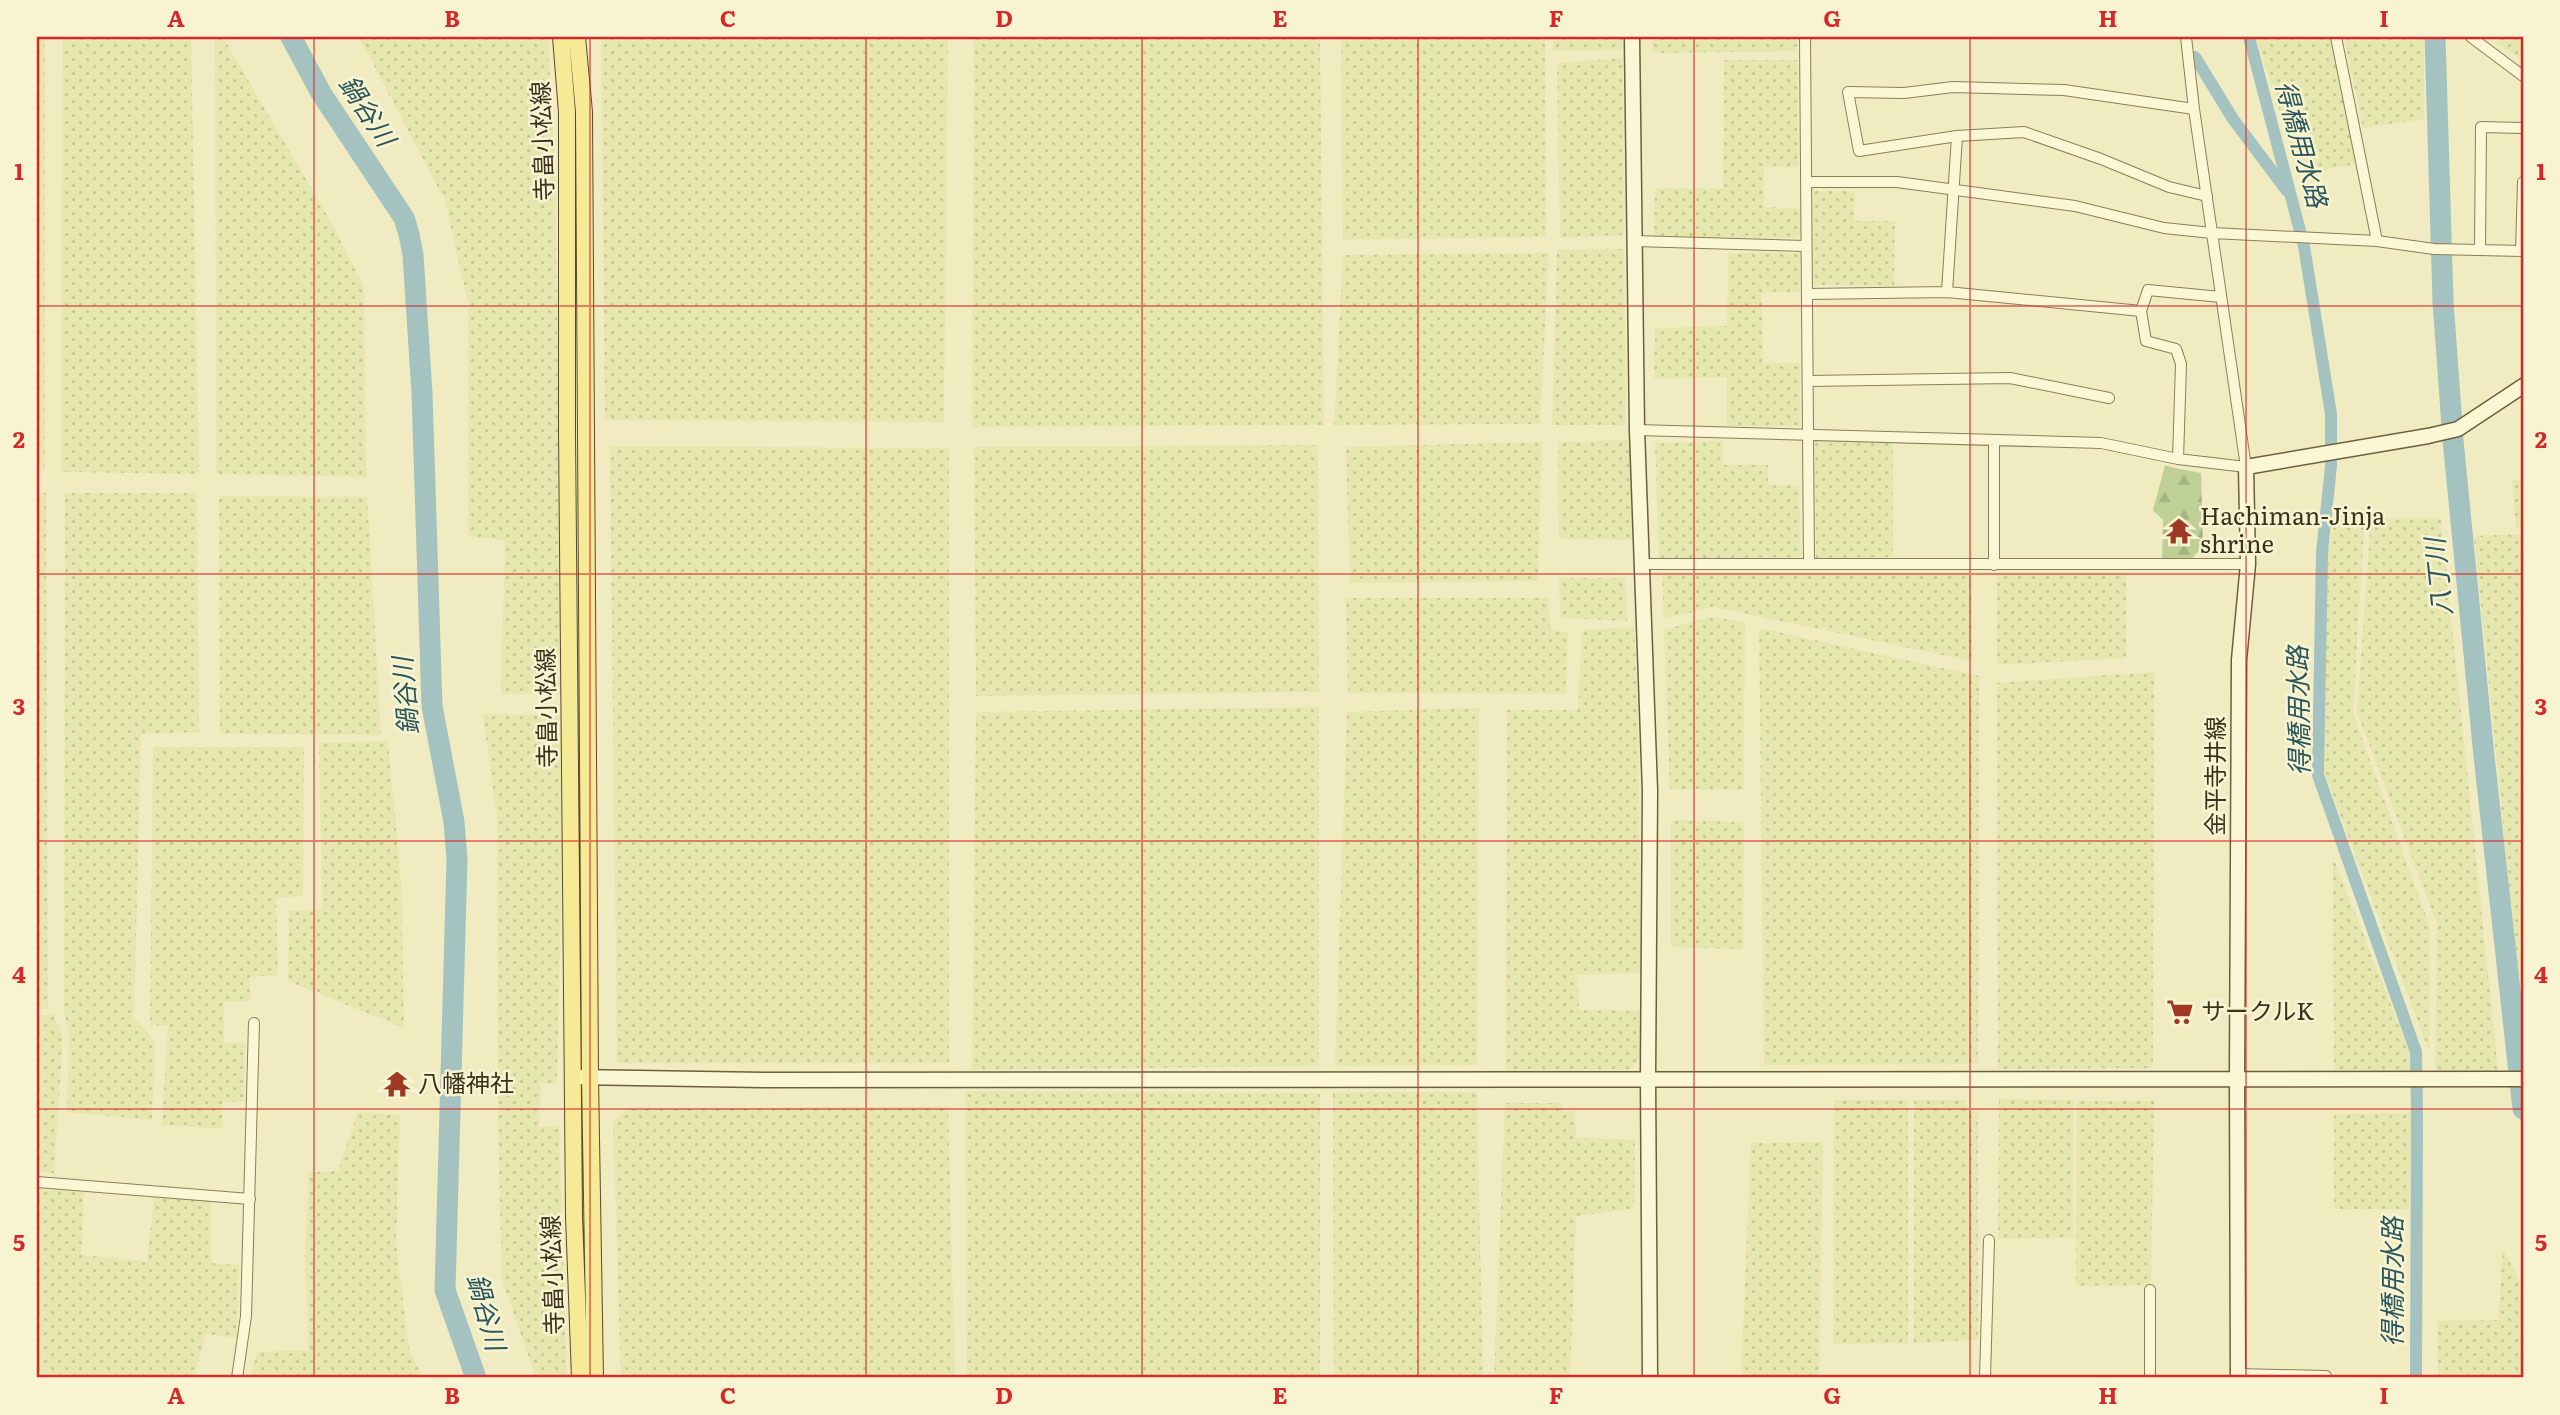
<svg xmlns="http://www.w3.org/2000/svg" width="2560" height="1415" font-family="Literata,'Noto Sans JP',serif">
  <style>
    .farmland { fill: url(#farmland-dots) }
    .forest { fill: url(#forest-firs) }
    .lines { fill: none; stroke-linecap: round; stroke-linejoin: round }
    .canal { stroke: #a4c3c0; stroke-width: 12 }
    .river { stroke: #a4c3c0; stroke-width: 21 }
    .street-casing { stroke: #8c7d57; stroke-width: 12 }
    .secondary-casing { stroke: #6e5e3b; stroke-width: 17 }
    .primary-casing { stroke: #594a2c; stroke-width: 18 }
    .street { stroke: #fbf7d5; stroke-width: 10 }
    .secondary { stroke: #fbf7d5; stroke-width: 14 }
    .primary { stroke: #f7ea97; stroke-width: 16 }
    .grid { fill: none; stroke: #d62828; stroke-width: 2; stroke-opacity: 0.55 }
    .labels { text-anchor: middle; stroke-width: 5; stroke-linejoin: round; paint-order: stroke }
    .street-label { font-size: 24px; fill: #3b311d; stroke: #f8f4d2 }
    .poi-label { font-size: 24px; fill: #3b311d; stroke: #f8f4d2; text-anchor: start }
    .water-label { font-size: 26px; font-style: italic; fill: #2b565c; stroke: #f8f4d2 }
    .neatline { fill: none; stroke: #d62828; stroke-width: 2.5 }
    .grid-label { font-size: 23px; text-anchor: middle; font-weight: bold; fill: #d62828 }
  </style>
  <defs>
    <pattern id="farmland-dots" width="8" height="8" patternUnits="userSpaceOnUse" patternTransform="scale(1.75)"><rect width="8" height="8" fill="#e6e7ae"/><path d="M2 2h.1M6 6h.1" fill="none" stroke="#c6c795" stroke-width="1.8" stroke-linecap="round"/></pattern>
    <pattern id="forest-firs" width="22" height="20" patternUnits="userSpaceOnUse" patternTransform="scale(1.75)"><rect width="22" height="20" fill="#bed095"/><path d="M5 1l3.5 6h-7zM16 11l3.5 6h-7z" fill="#a4b380"/></pattern>
  </defs>
  <rect width="100%" height="100%" fill="#f1ebc1"/>
  <path class="farmland" d="M37,37H45V471H37Z
    M63,37H191L199,474L61,472Z
    M215,37H223L331,222L364,286L366,477L216,474Z
    M359,37H548L555,168L562,694H501L505,540L468,537V302L445,201Z
    M601,37H948L944,422L605,420Z
    M974,37H1320L1324,425L972,427Z
    M1341,37H1545L1546,237L1343,240Z
    M1553,37H1622V50L1553,51Z
    M1653,37H1797V51L1652,53Z
    M2256,37H2332L2356,164L2300,174Z
    M2344,37H2424V119L2363,128Z
    M2499,37H2523V61L2496,43Z
    M1623,58L1624,235L1560,238L1557,63Z
    M1724,60H1797L1798,167H1764V207L1801,208V234L1795,238H1654L1655,188H1723Z
    M1813,191H1855L1854,221H1895L1894,286L1813,285Z
    M1624,249L1626,425H1552L1557,250Z
    M1549,253L1540,424L1334,425L1343,255Z
    M1728,253H1801L1799,292L1762,293L1763,363H1800V426H1727V377L1654,379L1655,328L1727,326Z
    M1628,440L1636,540L1559,539L1558,442Z
    M1722,441L1723,465H1768V485L1799,486L1801,557L1659,559L1655,443Z
    M1815,441H1893V557L1816,558Z
    M1542,442L1538,581L1350,583L1346,447Z
    M1318,445L1319,692L976,696L974,447Z
    M610,446L949,448V1063H617Z
    M2523,479V527L2516,528L2512,480Z
    M37,493H46L48,1009H37Z
    M65,493H197L199,732L141,734L134,1018L155,1040L152,1120L67,1112L69,1035L64,1011Z
    M219,496L367,497L381,735L220,734Z
    M2336,512L2365,514L2353,713L2430,927V1054L2323,769L2327,556Z
    M2371,518H2441L2498,1071H2435L2437,924L2357,712Z
    M2523,534V1022L2474,536Z
    M2126,573V658L1997,665V574Z
    M1662,575H1971L1972,661L1713,607L1664,619Z
    M1559,578H1625L1627,621L1560,618Z
    M1346,598H1548L1550,628L1568,633L1566,694L1348,693Z
    M1709,617L1745,622L1744,790L1670,789L1664,630Z
    M1634,627L1638,712L1641,973L1577,975L1579,1010L1642,1011V1056L1629,1070L1506,1071L1507,710H1578L1582,630Z
    M1759,628L1979,676L1978,1064L1764,1065Z
    M2154,672L2153,1068L1998,1069L1997,683Z
    M1319,707V1066L972,1070L976,712Z
    M1479,708L1477,1065L1335,1066L1347,712Z
    M483,714L565,715L557,1083H541L539,1127L559,1126L567,1378H536L502,1280L498,1127L497,818Z
    M388,741L401,881L404,1028L288,981L289,911L322,909L319,743Z
    M153,747H304L303,896L276,898L278,975L249,977L250,1001L224,1002V1043H245L244,1101L222,1103L223,1129L162,1125L168,1026L150,1025Z
    M1671,820L1744,822L1743,949L1671,947Z
    M2333,857L2409,1051L2411,1071L2334,1070Z
    M53,1014L63,1036L54,1173L37,1172V1015Z
    M966,1091L1320,1093V1378H967Z
    M1333,1092H1477L1483,1378H1334Z
    M1999,1099L2073,1100V1238L1998,1239Z
    M1834,1100H1908V1343L1833,1344Z
    M1914,1100H1966V1108L1978,1112V1340L1914,1343Z
    M2077,1101H2154L2151,1285L2076,1286Z
    M1505,1103H1562L1563,1112L1575,1111L1576,1138L1635,1140L1634,1209L1576,1216L1570,1378H1494Z
    M948,1106L955,1378H621L613,1123L628,1109Z
    M358,1112L400,1115L396,1242L409,1349L423,1378H266L251,1376L257,1352L309,1350L305,1259L309,1172L338,1171Z
    M2411,1113L2409,1209H2334V1114Z
    M1823,1142L1819,1378H1741L1751,1143Z
    M37,1189L84,1192L81,1255L147,1262L154,1197L211,1200V1263L239,1265L237,1338L206,1334L194,1378H37Z
    M2503,1249L2523,1287V1378H2438V1321L2498,1320Z"/>
  <path class="forest" d="M2165,466L2201,473L2203,547L2189,561L2162,560L2163,520L2153,510Z"/>
  <g class="lines">
    <path class="canal" d="M2249,37L2304,246L2331,414V466L2322,552L2318,775L2416,1052L2417,1112L2416,1378
      M2195,57L2233,119L2287,191"/>
    <path class="river" d="M291,37L321,93L404,218L409,234L413,255L422,393L432,706L454,822L457,859L445,1290L476,1378
      M2435,37L2443,301L2453,440L2484,756L2523,1109"/>
    <g class="street-casing">
      <path id="street" d="M1805,37L1809,564
        M2336,37L2377,241
        M2471,37L2523,76
        M2194,109L2064,90L1953,87L1904,93L1848,92L1859,151L1957,136L2024,132L2101,159L2169,187L2207,196
        M1806,182H1897L2075,206L2164,228L2212,233L2377,241L2434,249L2523,251
        M1634,241L1806,246
        M2480,250L2481,127L2523,128
        M2521,251L2523,182
        M1947,292L1957,136
        M1807,294L1947,292L2141,311L2148,290L2221,297
        M2141,311L2146,341L2176,349L2181,364L2178,459
        M1808,381L2010,378L2109,398
        M1637,430L2101,443L2178,459L2246,467L2194,109L2186,37
        M1994,440V565
        M1642,564H2248
        M37,1182L250,1199
        M2150,1290V1378
        M2238,1374L2326,1376
        M237,1378L246,1316L254,1023
        M1985,1378L1989,1240"/>
    </g>
    <g class="secondary-casing">
      <path id="secondary" d="M1632,37L1637,430L1650,791L1648,1078L1650,1378
        M574,1077L764,1080L2523,1079
        M2238,1378L2237,1078L2239,660L2248,564L2246,467L2428,436L2458,429L2523,386"/>
    </g>
    <g class="primary-casing">
      <path id="primary" d="M561,37L567,112V432L574,1216L580,1378
        M577,37L584,112L590,1077L595,1378"/>
    </g>
    <use href="#street" class="street"/>
    <use href="#secondary" class="secondary"/>
    <use href="#primary" class="primary"/>
  </g>
  <path class="grid" d="M314,37V1378M590,37V1378M866,37V1378M1142,37V1378M1418,37V1378M1694,37V1378M1970,37V1378M2246,37V1378M37,306H2523M37,574H2523M37,841H2523M37,1109H2523"/>
  <defs>
    <g id="temple-bare" transform="scale(2.1)"><path d="M0-6L5-2H3V0L6.5 2.5H4V6H1.5V3h-3V6H-4V2.5H-6.5L-3 0V-2H-5Z" fill="#9f3923" stroke="#f8f4d2" stroke-width="2.5" paint-order="stroke"/></g>
    <g id="supermarket-bare" transform="scale(2.1)"><path d="M-6-5.5h2.5l.6 2H6L4.5 2H-2.5L-4.4-4H-6ZM-1.5 3.2a1.3 1.3 0 1 0 .1 0ZM3 3.2a1.3 1.3 0 1 0 .1 0Z" fill="#9f3923" stroke="#f8f4d2" stroke-width="2.5" paint-order="stroke"/></g>
  </defs>
  <g fill-rule="evenodd">
    <use href="#temple-bare" x="2179" y="531"/>
    <use href="#supermarket-bare" x="2180" y="1012"/>
    <use href="#temple-bare" x="397" y="1084"/>
  </g>
  <g class="labels">
    <g class="street-label">
      <text transform="translate(543 141) rotate(-92)" y="8">寺畠小松線</text>
      <text transform="translate(547 708) rotate(-91)" y="8">寺畠小松線</text>
      <text transform="translate(2216 776) rotate(-90)" y="8">金平寺井線</text>
      <text transform="translate(553 1275) rotate(-92)" y="8">寺畠小松線</text>
    </g>
    <g class="poi-label">
      <text x="2200" y="525">Hachiman-Jinja<tspan x="2200" dy="28">shrine</tspan></text>
      <text x="2201" y="1020">サークルK</text>
      <text x="418" y="1092">八幡神社</text>
    </g>
    <g class="water-label">
      <text transform="translate(367 111) rotate(57)" y="9">鍋谷川</text>
      <text transform="translate(2301 144) rotate(75)" y="9">得橋用水路</text>
      <text transform="translate(2439 577) rotate(-96)" y="9">八丁川</text>
      <text transform="translate(406 696) rotate(-95)" y="9">鍋谷川</text>
      <text transform="translate(2299 711) rotate(-91)" y="9">得橋用水路</text>
      <text transform="translate(2393 1282) rotate(-90)" y="9">得橋用水路</text>
      <text transform="translate(486 1312) rotate(75)" y="9">鍋谷川</text>
    </g>
  </g>
  <rect width="2560" height="1415" fill="none" stroke="#f8f4d2" stroke-width="77"/>
  <rect x="38" y="38" width="2484" height="1338" class="neatline"/>
  <g class="grid-label">
    <text x="176" y="27">A</text>
    <text x="452" y="27">B</text>
    <text x="728" y="27">C</text>
    <text x="1004" y="27">D</text>
    <text x="1280" y="27">E</text>
    <text x="1556" y="27">F</text>
    <text x="1832" y="27">G</text>
    <text x="2108" y="27">H</text>
    <text x="2384" y="27">I</text>
    <text x="19" y="180">1</text>
    <text x="2541" y="180">1</text>
    <text x="19" y="448">2</text>
    <text x="2541" y="448">2</text>
    <text x="19" y="715">3</text>
    <text x="2541" y="715">3</text>
    <text x="19" y="983">4</text>
    <text x="2541" y="983">4</text>
    <text x="19" y="1251">5</text>
    <text x="2541" y="1251">5</text>
    <text x="176" y="1404">A</text>
    <text x="452" y="1404">B</text>
    <text x="728" y="1404">C</text>
    <text x="1004" y="1404">D</text>
    <text x="1280" y="1404">E</text>
    <text x="1556" y="1404">F</text>
    <text x="1832" y="1404">G</text>
    <text x="2108" y="1404">H</text>
    <text x="2384" y="1404">I</text>
  </g>
</svg>
